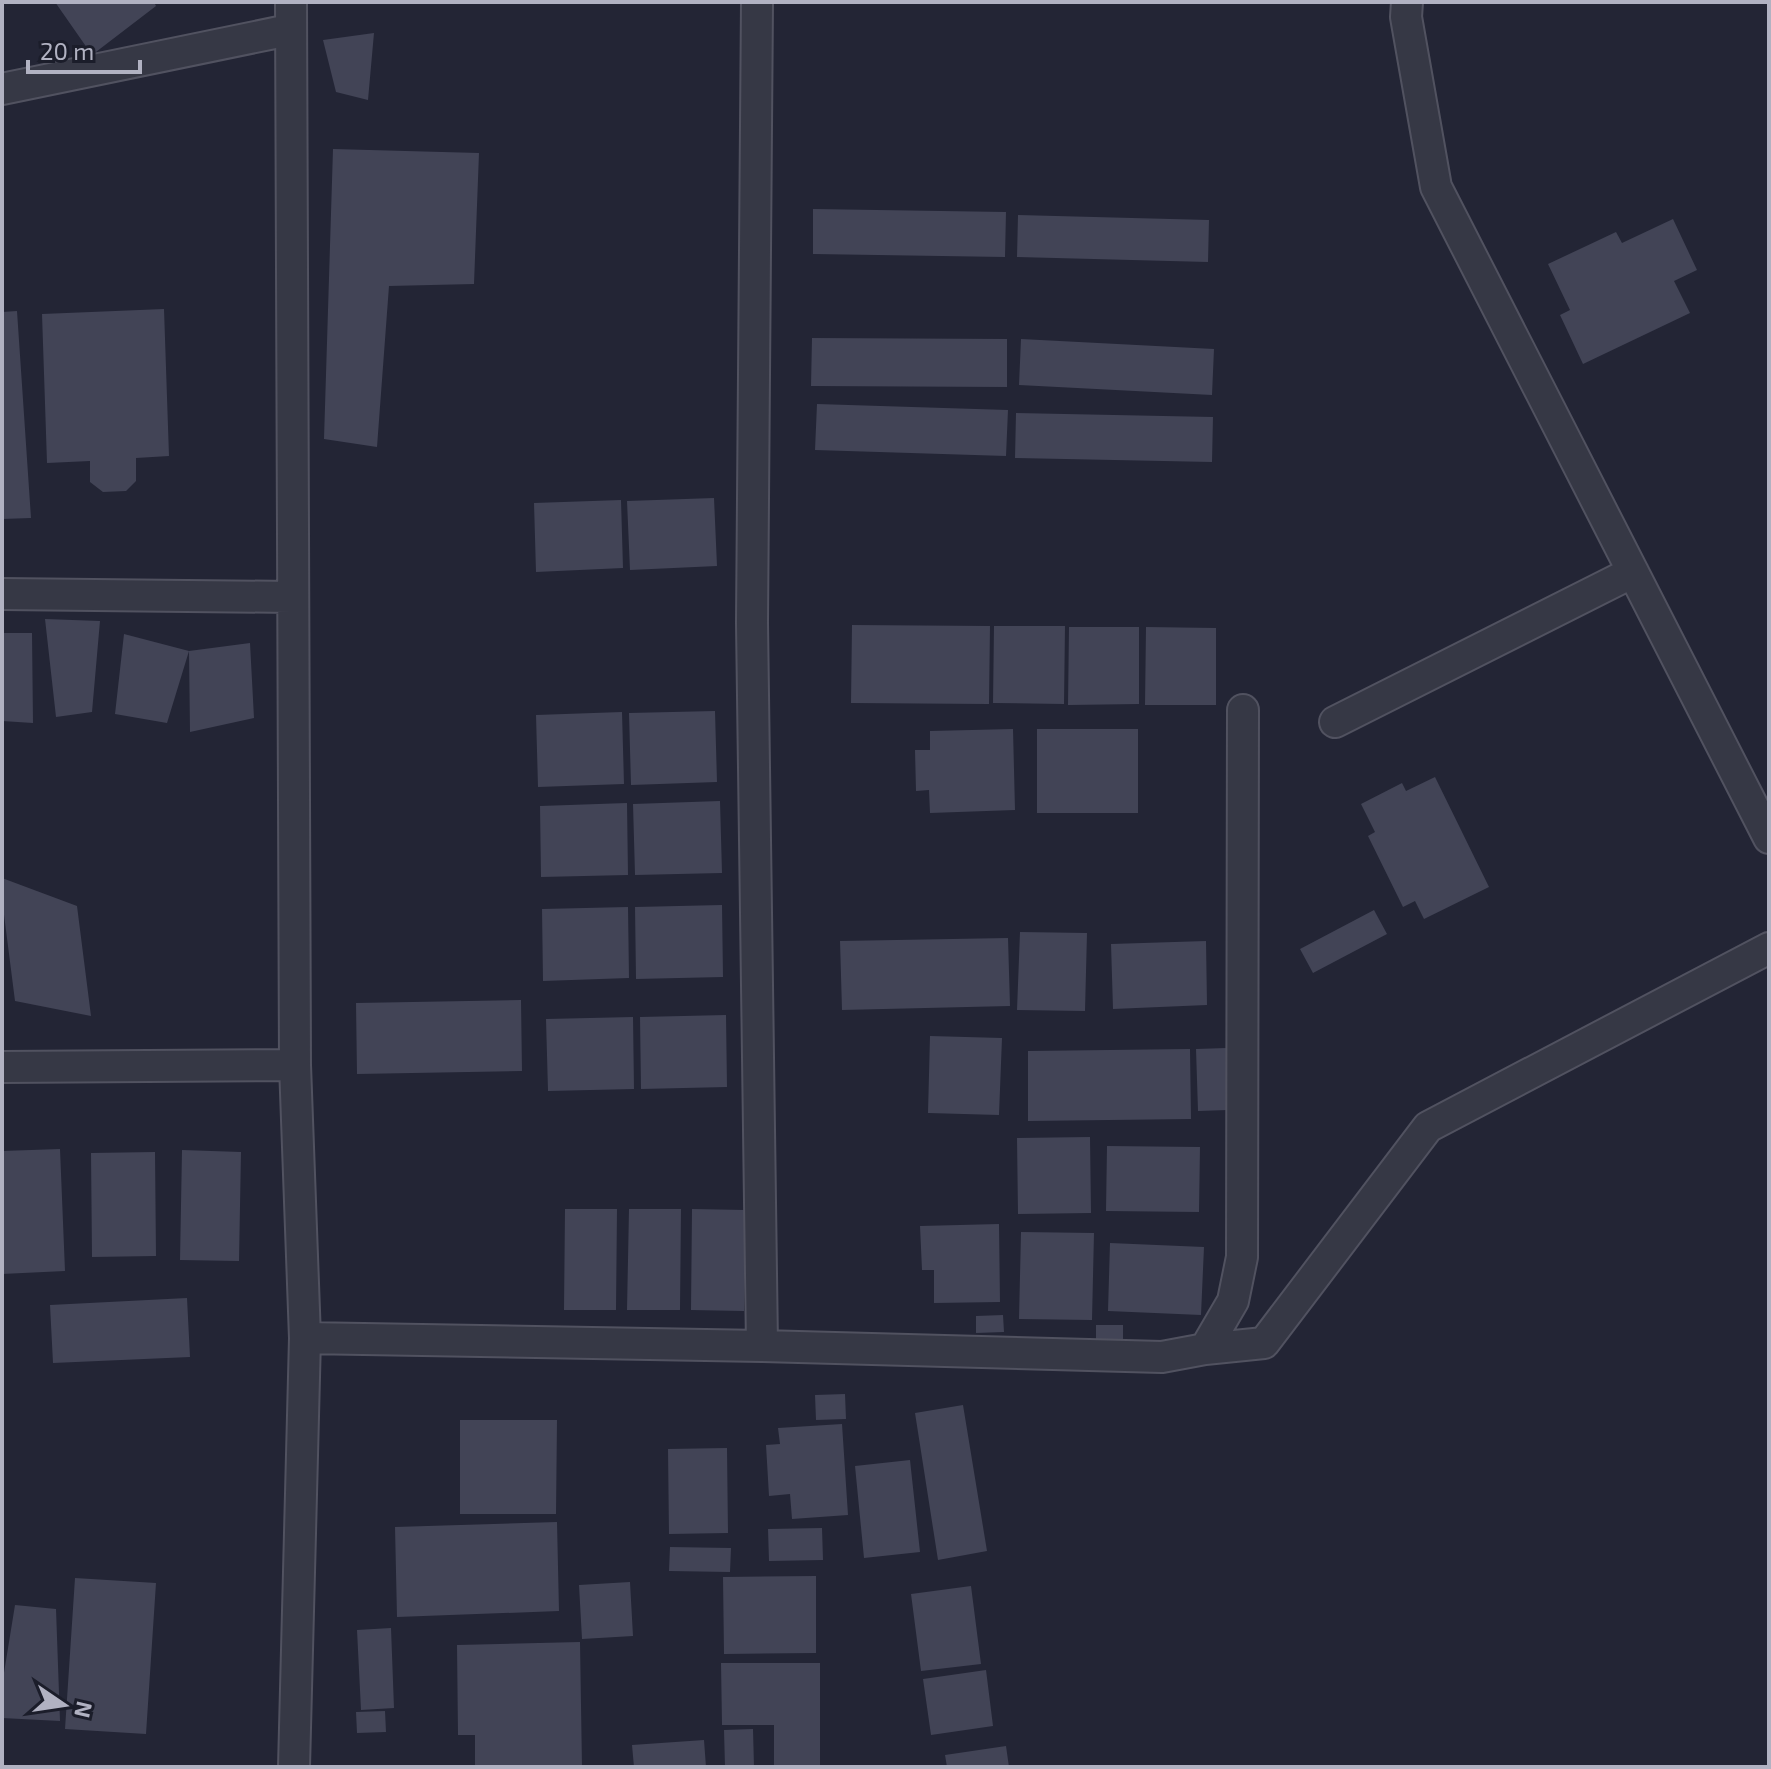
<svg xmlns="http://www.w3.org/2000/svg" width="1771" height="1769" font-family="'Exo 2',sans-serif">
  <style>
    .building { fill: #424456 }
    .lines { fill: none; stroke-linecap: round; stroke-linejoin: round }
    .minor-casing { stroke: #515260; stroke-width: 34 }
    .minor { stroke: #363845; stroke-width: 30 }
  </style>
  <rect width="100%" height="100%" fill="#232535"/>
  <path class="building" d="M55,2H154L156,6L92,55Z
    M374,33L368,100L336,92L323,40Z
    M333,149L479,153L474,284L389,286L377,447L324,439Z
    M813,209L1006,212L1005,257L813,254Z
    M1018,215L1209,220L1208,262L1017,257Z
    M1673,219L1697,270L1674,281L1690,313L1583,364L1560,315L1570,310L1548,264L1616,232L1622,243Z
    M164,309L169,456L136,458V481L126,491L103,492L90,482V461L47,463L42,314Z
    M17,311L31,518L2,519V312Z
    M812,338L1007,339V387L811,386Z
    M1021,339L1214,349L1212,395L1019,385Z
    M817,404L1008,410L1006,456L815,450Z
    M1016,413L1213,417L1212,462L1015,458Z
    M714,498L717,566L630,570L627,501Z
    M621,500L623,568L536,572L534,503Z
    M45,619L100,621L92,712L56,717Z
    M852,625L990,626L989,704L851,703Z
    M994,626H1065L1064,704L993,703Z
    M1069,627H1139V704L1068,705Z
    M1146,627L1216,628V705H1145Z
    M2,633H32L33,723L2,721Z
    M124,634L189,651L250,643L254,718L190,732L189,651L167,723L115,714Z
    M715,711L717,782L631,785L629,713Z
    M622,712L624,784L538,787L536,715Z
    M1013,729L1015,810L930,813L929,790L916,791L915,750H930V731Z
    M1037,729H1138V813H1037Z
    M1435,777L1489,887L1424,919L1415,901L1403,907L1368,836L1375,832L1361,804L1402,783L1406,791Z
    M720,801L722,873L635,875L633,804Z
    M627,803L628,875L541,877L540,806Z
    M2,878L77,906L91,1016L15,1001L2,899Z
    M722,905L723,977L636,979L635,907Z
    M628,907L629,978L543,981L542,909Z
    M1374,910L1387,934L1313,973L1300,949Z
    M1020,932L1087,933L1085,1011L1017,1010Z
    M1008,938L1010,1006L842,1010L840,941Z
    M1206,941L1207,1005L1113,1009L1111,944Z
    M521,1000L522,1071L357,1074L356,1003Z
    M726,1015L727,1087L641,1089L640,1017Z
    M633,1017L634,1089L548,1091L546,1019Z
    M930,1036L1002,1038L999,1115L928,1113Z
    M1226,1048L1228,1110L1198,1111L1196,1049Z
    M1190,1049L1191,1119L1028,1121V1051Z
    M1090,1137L1091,1213L1018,1214L1017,1138Z
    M1107,1146L1200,1147L1199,1212L1106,1211Z
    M60,1149L65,1271L2,1274V1151Z
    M182,1150L241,1152L239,1261L180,1260Z
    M155,1152L156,1256L92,1257L91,1153Z
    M565,1209H617L616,1310H564Z
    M629,1209H681L680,1310H627Z
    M692,1209L745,1210L744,1311L691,1310Z
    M999,1224L1000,1302L934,1303V1270H922L920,1226Z
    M1021,1232L1094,1233L1092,1320L1019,1319Z
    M1110,1243L1204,1247L1201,1315L1108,1311Z
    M187,1298L190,1357L53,1363L50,1305Z
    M1003,1315L1004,1332L976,1333V1316Z
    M1096,1325H1123V1351L1096,1352Z
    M845,1394L846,1419L816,1420L815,1395Z
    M963,1405L987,1551L938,1560L915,1413Z
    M460,1420H557L556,1514H460Z
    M842,1424L848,1515L792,1519L790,1494L769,1496L766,1445L780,1444L778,1428Z
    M727,1448L728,1533L669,1534L668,1449Z
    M910,1460L920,1552L864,1558L855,1466Z
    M557,1522L559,1611L397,1617L395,1527Z
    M822,1528L823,1560L769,1561L768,1529Z
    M670,1547L731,1548L730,1572L669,1571Z
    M816,1576V1653L724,1654L723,1577Z
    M75,1578L156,1583L146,1734L65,1729Z
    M630,1582L633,1636L582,1639L579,1585Z
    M971,1586L981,1664L921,1671L911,1594Z
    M15,1605L56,1609L60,1721L2,1718V1685Z
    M391,1628L394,1708L361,1710L357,1630Z
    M580,1642L582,1767H475V1735H458L457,1645Z
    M721,1663H820V1767H774V1725H722Z
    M986,1670L993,1726L931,1735L923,1679Z
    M385,1711L386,1732L357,1733L356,1712Z
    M753,1729L754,1767H725L724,1730Z
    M704,1740L706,1767H634L632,1745Z
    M1006,1746L1009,1767H947L945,1755Z"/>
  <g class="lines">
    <g class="minor-casing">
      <path id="minor" d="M291,2L295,1065L305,1338L294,1767
        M1407,2L1406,17L1436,187L1769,838
        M2,89L289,30
        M2,594L292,597
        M1335,722L1633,572
        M2,1067L295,1065
        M305,1338L762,1346L752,623L757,2
        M762,1346L1162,1357L1205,1349L1233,1301L1242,1257L1243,710
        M1205,1349L1264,1343L1428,1127L1769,948"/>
    </g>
    <use href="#minor" class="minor"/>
  </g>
  <rect width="1771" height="1769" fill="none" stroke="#b1b2c2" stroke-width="8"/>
  <g transform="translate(64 1705) rotate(103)" stroke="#1b1d2a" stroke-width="6" paint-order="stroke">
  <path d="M0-6L14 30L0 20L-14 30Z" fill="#b1b2c2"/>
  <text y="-12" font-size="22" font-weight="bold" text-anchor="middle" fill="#b1b2c2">N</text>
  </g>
  <path d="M28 60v12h112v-12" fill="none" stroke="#b1b2c2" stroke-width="4"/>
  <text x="40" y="60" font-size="24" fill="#b1b2c2" stroke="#1b1d2a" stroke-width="6" paint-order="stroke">20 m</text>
</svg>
